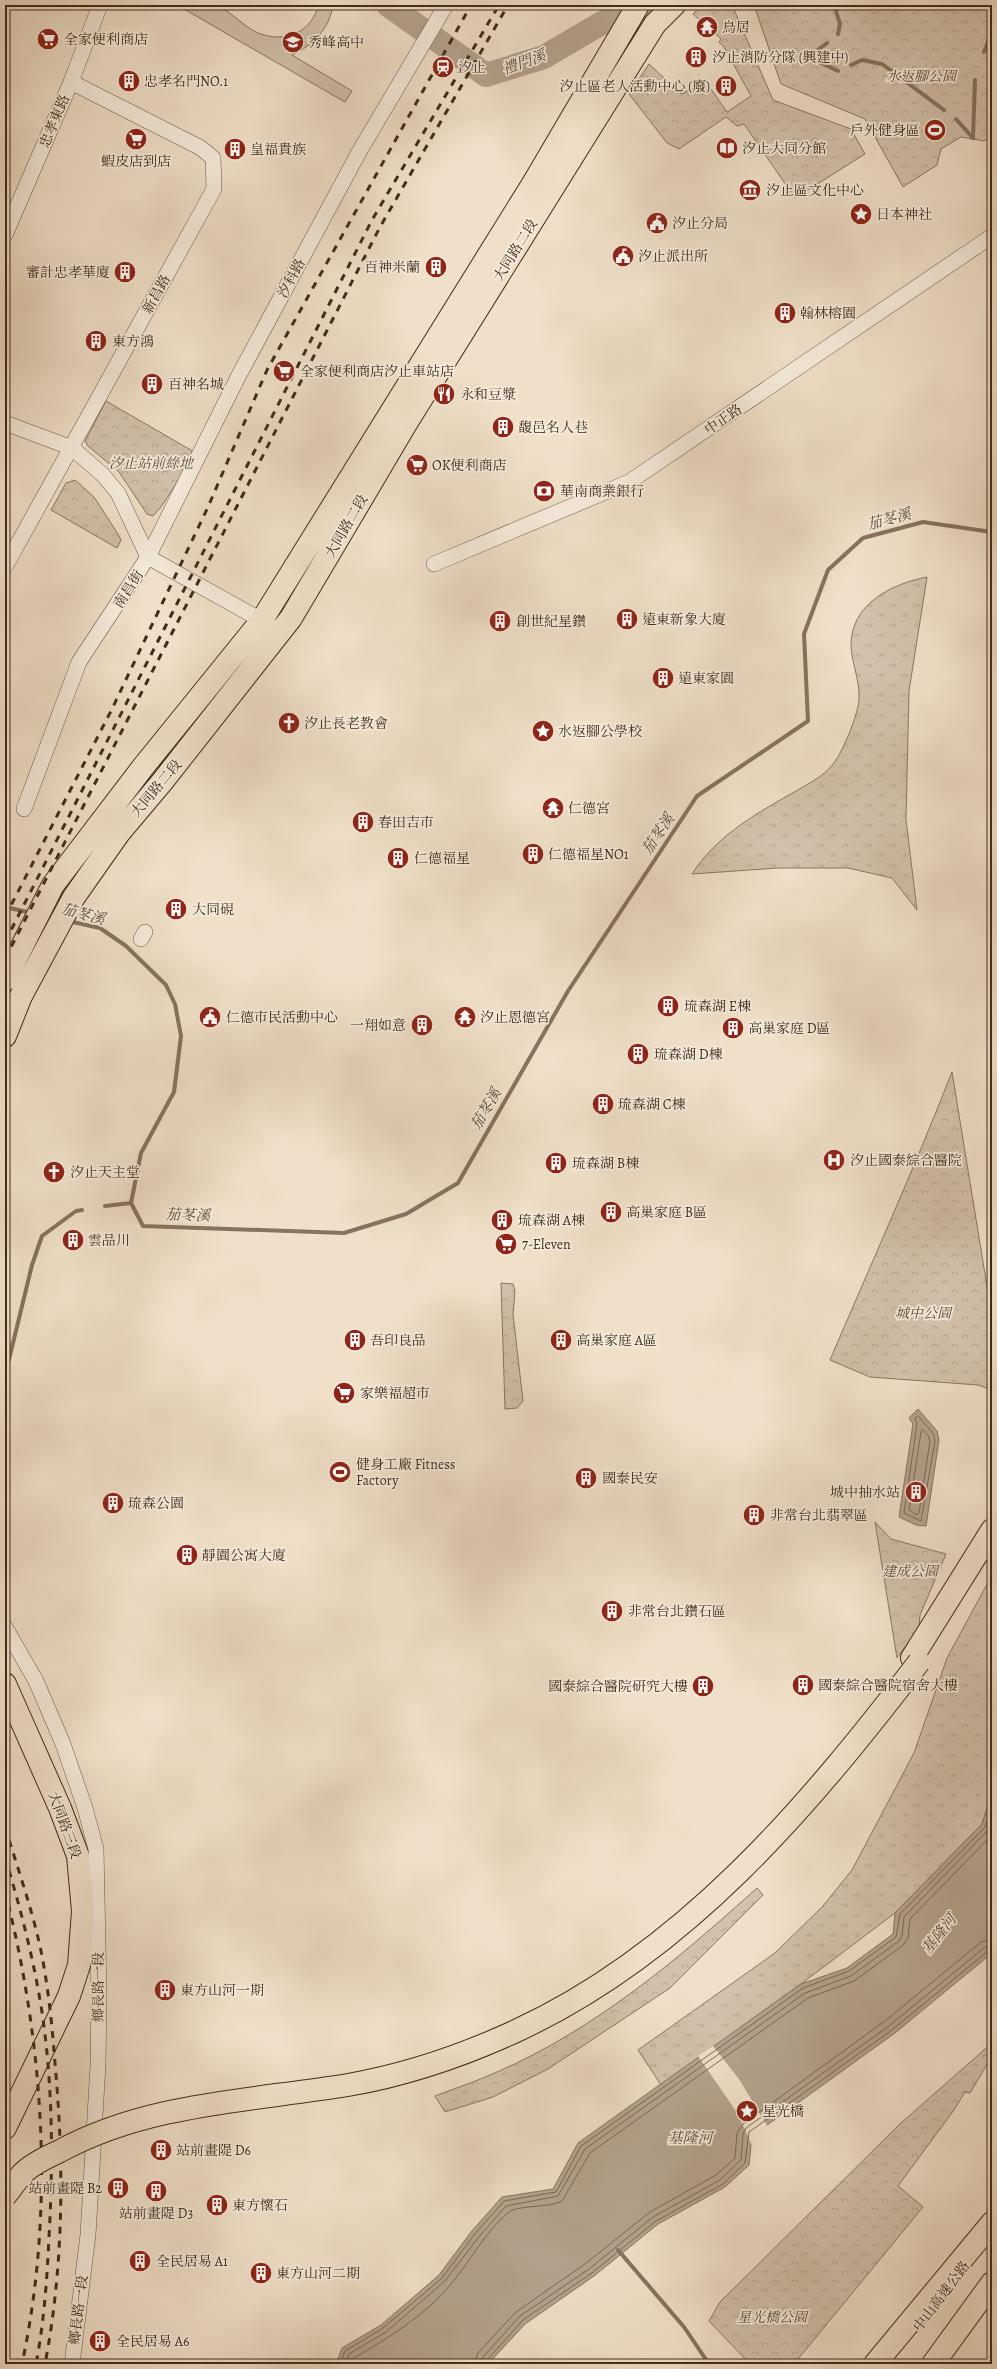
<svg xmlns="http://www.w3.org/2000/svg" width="997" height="2369" font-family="Alegreya,'Noto Serif TC',serif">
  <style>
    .grass { fill: url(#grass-tufts); stroke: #897663 }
    .park { fill: url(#park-crowns); stroke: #897663 }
    .pitch { fill: #d2c1ab; stroke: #897663 }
    .water { fill: #b4a38e; stroke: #867360 }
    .pier { fill: #f0e0c9 }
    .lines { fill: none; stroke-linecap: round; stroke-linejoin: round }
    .shore { stroke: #7a6854; stroke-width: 1 }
    .stream { stroke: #867360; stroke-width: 4 }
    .river { stroke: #b4a38e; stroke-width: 24 }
    .street-casing { stroke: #6c5946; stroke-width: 16 }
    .primary-casing { stroke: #402c1b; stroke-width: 24 }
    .highway-casing { stroke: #402c1b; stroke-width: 24 }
    .street { stroke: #f5ebdc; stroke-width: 15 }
    .primary { stroke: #f0e0c9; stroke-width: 22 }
    .highway { stroke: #f0e0c9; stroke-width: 22 }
    .rail { stroke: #402c1b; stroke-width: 3; stroke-dasharray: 7 7; stroke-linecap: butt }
    .highway-bridge-casing { stroke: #402c1b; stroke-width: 24; stroke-linecap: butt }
    .highway-bridge { stroke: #f0e0c9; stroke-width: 22 }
    .labels { text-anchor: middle; stroke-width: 3.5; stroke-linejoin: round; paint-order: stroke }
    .poi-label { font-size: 14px; fill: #402c1b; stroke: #f5ebdc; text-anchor: start }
    .park-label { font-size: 14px; font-style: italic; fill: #5d4a38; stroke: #f5ebdc }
    .street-label { font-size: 14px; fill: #402c1b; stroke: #f5ebdc }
    .water-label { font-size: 15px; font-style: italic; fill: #5d4a38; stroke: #f5ebdc }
  </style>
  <defs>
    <pattern id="grass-tufts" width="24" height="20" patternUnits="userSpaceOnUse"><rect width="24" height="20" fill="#d2c1ab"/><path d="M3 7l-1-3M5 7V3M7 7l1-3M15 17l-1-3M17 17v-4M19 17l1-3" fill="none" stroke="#b5a693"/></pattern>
    <pattern id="park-crowns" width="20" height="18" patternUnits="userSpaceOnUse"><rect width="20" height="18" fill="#d2c1ab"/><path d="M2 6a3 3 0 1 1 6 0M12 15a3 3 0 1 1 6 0" fill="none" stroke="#b5a693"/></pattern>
  </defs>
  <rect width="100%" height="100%" fill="#f0e0c9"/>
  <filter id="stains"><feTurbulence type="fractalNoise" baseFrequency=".005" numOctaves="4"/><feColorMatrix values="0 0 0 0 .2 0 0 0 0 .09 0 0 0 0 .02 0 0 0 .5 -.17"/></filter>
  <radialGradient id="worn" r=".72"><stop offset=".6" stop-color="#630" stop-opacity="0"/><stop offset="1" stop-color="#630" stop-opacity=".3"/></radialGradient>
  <path class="grass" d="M927,577L909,691L906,820L917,910L892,878L848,868H778L692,874C716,837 752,816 789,795C804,786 824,777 834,763C843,751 859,713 859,698C860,680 851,662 851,644C852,603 892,584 927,577Z
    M992,1575V1793L982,1824L895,1913L801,1984L661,2085L638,2050L775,1953L823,1906L852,1870L914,1753L947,1658Z"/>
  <path class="park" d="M702,5H732L773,100L851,129L865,154L795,198L744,124L737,126L726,117L679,149L667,143L629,94L649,64L681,94L706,82L727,112L751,96L724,47L719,42L721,39L693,14Z
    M754,5H992V138L984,141L961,137L941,149L937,165L903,187L865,119L781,84Z
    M106,401L196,453L161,507L153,516L147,514L119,472L88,446L85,441Z
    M75,480L94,497L118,534L121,540L117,548L51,510L66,483Z
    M952,1072L992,1317V1390L978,1385L870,1377L830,1360C871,1264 914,1169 952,1072Z
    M501,1283L513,1284L515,1291L513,1314L523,1401L517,1408L505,1409Z
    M875,1522L891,1539L946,1554L920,1615L919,1628L897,1658Z
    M757,1888L763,1895L670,1988L548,2069L493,2097L445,2112L435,2096C456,2088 477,2081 497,2072C596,2029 678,1959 757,1888Z
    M992,2043V2056L970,2093L965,2092L954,2110L898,2186L923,2207L794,2364H750L709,2321L720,2302L901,2123Z"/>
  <path class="pitch" d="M177,5C188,5 203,2 214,5C232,10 246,31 264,35C289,42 313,30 318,5H333C329,30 313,45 292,55L352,91L345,102Z"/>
  <path class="water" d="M918,1409L937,1431L939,1440L926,1526L916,1525L899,1517L913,1424L909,1418Z
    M992,1793V1953L895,2033L752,2136L749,2165L725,2187L658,2224L594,2276L525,2324L488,2364H336L342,2348L381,2325L439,2275L471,2232L502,2197L553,2189L578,2143L801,1984L847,1968L893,1934L895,1913L982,1824Z"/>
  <path class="pier" d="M713,2046L739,2079L768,2127L753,2137V2148L738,2114L698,2056Z"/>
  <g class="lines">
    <path class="shore" d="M918,1416L933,1433L935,1441L921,1521L904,1513L917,1424L915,1418Z
      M923,1430L928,1435L930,1441L919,1513L917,1515L909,1510L921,1432Z
      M340,2364L345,2351L383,2328L442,2278L474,2235L504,2201L556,2192L581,2146L803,1988L849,1971L896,1937L900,1914L985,1827L992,1806
      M345,2364L349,2354L386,2332L445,2281L478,2238L506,2206L558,2196L585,2149L805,1993L851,1976L899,1941L902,1936L904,1917L988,1830L992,1822
      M352,2364L354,2358C388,2338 426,2315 451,2284C469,2263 487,2229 509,2212C518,2205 549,2208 562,2201L590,2153L808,1998L854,1981L902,1946L908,1938L910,1919L992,1835
      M474,2364L478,2353L516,2312L585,2264L650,2212L716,2175L735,2158L737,2133L743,2124L885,2021L981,1942L992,1939
      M480,2364L483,2357L520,2316L589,2269L653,2217L720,2180L741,2160L743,2134L746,2128L889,2026L985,1947L992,1945
      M485,2364L487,2360L523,2320L592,2273L656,2221L723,2184L745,2163L749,2132L892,2030L988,1951L992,1950"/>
    <path class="stream" d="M834,5L840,24L838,34
      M991,5L992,8
      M819,49L827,43
      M984,52L992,32
      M815,60L838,71
      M851,65L862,60L882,64L944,110
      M956,119L973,138
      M973,138L975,80
      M5,907L32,913
      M68,921L100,928L126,946L166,985L175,1004L181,1036L174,1092L141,1153L131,1203L143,1226L344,1233L406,1214L458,1183L568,991L697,796L808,721L804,634L828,570L863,538L923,522L992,532
      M105,1206L131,1203
      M5,1376L32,1265L42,1236L76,1211L82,1210
      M618,2250L684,2327L709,2364"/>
    <path class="river" d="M388,5L486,75L544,57L600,24L648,5"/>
    <g class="street-casing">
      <path id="street" d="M5,235L71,82L100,5
        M5,423L72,448L103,475L118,493L148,557
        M148,557L270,625
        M434,564L629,482L992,236
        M5,567L214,189L213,158L201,148L71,82
        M24,809L79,662L148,557L238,377L359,152L446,5
        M141,939L145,932
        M5,1627L36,1681L63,1744L85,1808L96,1849L99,1995L98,2065L88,2235L72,2364"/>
    </g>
    <g class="primary-casing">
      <path id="primary" d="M5,980L53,885L143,767L262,620L534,182L638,5
        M5,1036L21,996L74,897L119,833L162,782L291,618L407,422L655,24L674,5
        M5,1684L60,1808L78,1856L83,1911L79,1965L69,1996L5,2128"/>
    </g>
    <g class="highway-casing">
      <path id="highway" d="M912,1658L992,1530
        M875,2364L992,2223
        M933,2364L992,2283"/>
    </g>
    <use href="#street" class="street"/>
    <use href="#primary" class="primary"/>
    <use href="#highway" class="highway"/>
    <path class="rail" d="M5,917L112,709L208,507L267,370L471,5
      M5,942L372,220L499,5
      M5,959L380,227L508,5
      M5,1827C17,1866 31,1906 40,1946C48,1984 52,2024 55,2063C64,2163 64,2265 45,2364
      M5,1857C21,1910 35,1964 43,2019C53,2091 53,2166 49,2237C47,2280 44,2322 36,2364
      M5,1891C44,2044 55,2209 22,2364"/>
    <g class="highway-bridge-casing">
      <path id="highway-bridge" d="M5,2196C11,2189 16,2181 22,2174C32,2164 47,2157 60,2151C148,2103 251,2101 348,2085C405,2075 464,2055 516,2031C685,1953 808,1807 919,1662"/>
    </g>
    <use href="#highway-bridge" class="highway-bridge"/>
  </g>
  <defs>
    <g id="temple-disc" transform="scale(1.15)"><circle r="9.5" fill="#8f2418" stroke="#f5ebdc"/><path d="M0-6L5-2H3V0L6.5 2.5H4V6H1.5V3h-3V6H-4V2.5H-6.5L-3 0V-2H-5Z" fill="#fff"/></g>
    <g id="supermarket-disc" transform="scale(1.15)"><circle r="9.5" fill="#8f2418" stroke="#f5ebdc"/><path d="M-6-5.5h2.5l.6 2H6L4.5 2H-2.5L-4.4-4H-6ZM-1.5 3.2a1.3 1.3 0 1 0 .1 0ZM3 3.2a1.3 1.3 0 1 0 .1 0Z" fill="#fff"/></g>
    <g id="school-disc" transform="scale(1.15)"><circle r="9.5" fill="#8f2418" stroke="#f5ebdc"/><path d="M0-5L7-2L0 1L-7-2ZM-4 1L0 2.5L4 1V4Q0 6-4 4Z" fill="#fff"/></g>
    <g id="building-disc" transform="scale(1.15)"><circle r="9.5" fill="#8f2418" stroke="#f5ebdc"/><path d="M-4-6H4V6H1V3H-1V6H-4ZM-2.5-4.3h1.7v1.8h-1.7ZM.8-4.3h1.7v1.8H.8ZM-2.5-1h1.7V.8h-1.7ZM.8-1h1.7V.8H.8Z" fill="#fff"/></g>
    <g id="station-disc" transform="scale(1.15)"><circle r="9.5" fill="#8f2418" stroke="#f5ebdc"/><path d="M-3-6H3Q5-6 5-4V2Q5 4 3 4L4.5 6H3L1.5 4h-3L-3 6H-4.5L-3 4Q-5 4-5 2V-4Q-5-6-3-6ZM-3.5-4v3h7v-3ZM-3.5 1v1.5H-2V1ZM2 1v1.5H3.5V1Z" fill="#fff"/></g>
    <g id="stadium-disc" transform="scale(1.15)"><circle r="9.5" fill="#8f2418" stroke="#f5ebdc"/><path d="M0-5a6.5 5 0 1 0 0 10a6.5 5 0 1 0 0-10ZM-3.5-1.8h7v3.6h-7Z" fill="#fff"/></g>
    <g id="library-disc" transform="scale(1.15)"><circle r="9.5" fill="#8f2418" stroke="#f5ebdc"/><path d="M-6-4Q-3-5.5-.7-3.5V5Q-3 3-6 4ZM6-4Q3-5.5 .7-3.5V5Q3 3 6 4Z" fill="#fff"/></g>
    <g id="museum-disc" transform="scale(1.15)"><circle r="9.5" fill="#8f2418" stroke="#f5ebdc"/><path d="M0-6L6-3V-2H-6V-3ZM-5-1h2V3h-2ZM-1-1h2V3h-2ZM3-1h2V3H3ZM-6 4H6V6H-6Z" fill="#fff"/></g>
    <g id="sight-disc" transform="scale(1.15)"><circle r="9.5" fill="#8f2418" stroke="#f5ebdc"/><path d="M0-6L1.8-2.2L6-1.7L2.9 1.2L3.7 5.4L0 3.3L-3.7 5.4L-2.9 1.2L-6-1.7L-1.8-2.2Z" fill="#fff"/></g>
    <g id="civic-disc" transform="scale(1.15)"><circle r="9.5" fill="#8f2418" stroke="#f5ebdc"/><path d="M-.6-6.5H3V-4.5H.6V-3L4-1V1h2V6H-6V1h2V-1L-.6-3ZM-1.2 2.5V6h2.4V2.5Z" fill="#fff"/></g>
    <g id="restaurant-disc" transform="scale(1.15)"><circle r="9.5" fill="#8f2418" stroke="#f5ebdc"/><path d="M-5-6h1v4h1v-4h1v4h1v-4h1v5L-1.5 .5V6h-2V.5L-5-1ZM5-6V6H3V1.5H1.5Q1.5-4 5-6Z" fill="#fff"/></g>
    <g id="bank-disc" transform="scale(1.15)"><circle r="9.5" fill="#8f2418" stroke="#f5ebdc"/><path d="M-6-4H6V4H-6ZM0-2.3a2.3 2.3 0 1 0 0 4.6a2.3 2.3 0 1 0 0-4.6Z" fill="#fff"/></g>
    <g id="church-disc" transform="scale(1.15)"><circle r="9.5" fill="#8f2418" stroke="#f5ebdc"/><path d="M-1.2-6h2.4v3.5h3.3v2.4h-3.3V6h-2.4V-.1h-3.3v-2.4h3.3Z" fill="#fff"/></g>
    <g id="hospital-disc" transform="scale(1.15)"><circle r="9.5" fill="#8f2418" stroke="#f5ebdc"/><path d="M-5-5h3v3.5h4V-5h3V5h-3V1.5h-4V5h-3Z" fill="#fff"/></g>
  </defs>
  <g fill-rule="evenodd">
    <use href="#temple-disc" x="707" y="27"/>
    <use href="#supermarket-disc" x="48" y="39"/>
    <use href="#school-disc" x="293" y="42"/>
    <use href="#building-disc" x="696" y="57"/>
    <use href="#station-disc" x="443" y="67"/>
    <use href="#building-disc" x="129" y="81"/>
    <use href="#building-disc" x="726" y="86"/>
    <use href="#stadium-disc" x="935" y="130"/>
    <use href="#supermarket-disc" x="136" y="139"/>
    <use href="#library-disc" x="727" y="148"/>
    <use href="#building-disc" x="235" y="149"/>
    <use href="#museum-disc" x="750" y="190"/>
    <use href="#sight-disc" x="861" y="214"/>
    <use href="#civic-disc" x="657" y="223"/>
    <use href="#civic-disc" x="623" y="256"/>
    <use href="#building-disc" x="436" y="267"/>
    <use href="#building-disc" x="125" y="272"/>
    <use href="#building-disc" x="785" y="313"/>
    <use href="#building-disc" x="96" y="341"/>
    <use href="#supermarket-disc" x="284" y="371"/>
    <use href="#building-disc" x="152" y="384"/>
    <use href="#restaurant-disc" x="444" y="394"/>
    <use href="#building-disc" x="503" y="427"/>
    <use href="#supermarket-disc" x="417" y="465"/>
    <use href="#bank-disc" x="544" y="491"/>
    <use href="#building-disc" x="627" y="619"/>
    <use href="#building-disc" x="500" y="621"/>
    <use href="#building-disc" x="663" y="678"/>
    <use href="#church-disc" x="289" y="723"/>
    <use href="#sight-disc" x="543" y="731"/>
    <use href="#temple-disc" x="553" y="808"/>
    <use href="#building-disc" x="363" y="822"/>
    <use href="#building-disc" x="533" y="854"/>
    <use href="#building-disc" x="398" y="858"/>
    <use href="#building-disc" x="176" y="909"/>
    <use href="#building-disc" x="668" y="1006"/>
    <use href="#civic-disc" x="210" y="1017"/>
    <use href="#temple-disc" x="465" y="1017"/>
    <use href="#building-disc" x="422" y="1025"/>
    <use href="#building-disc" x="733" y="1028"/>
    <use href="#building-disc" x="638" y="1054"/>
    <use href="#building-disc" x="603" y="1104"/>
    <use href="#hospital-disc" x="834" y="1160"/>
    <use href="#building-disc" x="556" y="1163"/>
    <use href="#church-disc" x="54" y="1172"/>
    <use href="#building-disc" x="611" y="1212"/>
    <use href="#building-disc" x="502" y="1220"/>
    <use href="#building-disc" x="73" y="1240"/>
    <use href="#supermarket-disc" x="506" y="1244"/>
    <use href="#building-disc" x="355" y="1340"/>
    <use href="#building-disc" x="561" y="1340"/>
    <use href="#supermarket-disc" x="344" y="1393"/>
    <use href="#stadium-disc" x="340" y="1472"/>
    <use href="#building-disc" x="586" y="1478"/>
    <use href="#building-disc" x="916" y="1492"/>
    <use href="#building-disc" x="113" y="1503"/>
    <use href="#building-disc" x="754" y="1515"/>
    <use href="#building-disc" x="187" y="1555"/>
    <use href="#building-disc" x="612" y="1611"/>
    <use href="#building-disc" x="803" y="1685"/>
    <use href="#building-disc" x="703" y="1686"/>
    <use href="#building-disc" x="165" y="1990"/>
    <use href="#sight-disc" x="747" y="2111"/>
    <use href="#building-disc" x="161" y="2150"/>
    <use href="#building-disc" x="118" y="2188"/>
    <use href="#building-disc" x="156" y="2191"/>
    <use href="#building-disc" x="217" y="2205"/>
    <use href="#building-disc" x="140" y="2261"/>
    <use href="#building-disc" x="261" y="2273"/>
    <use href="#building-disc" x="100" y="2341"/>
  </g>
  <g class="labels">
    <g class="poi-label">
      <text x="722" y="32">鳥居</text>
      <text x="64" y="44">全家便利商店</text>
      <text x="308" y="47">秀峰高中</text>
      <text x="712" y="62">汐止消防分隊 (興建中)</text>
      <text x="458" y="72">汐止</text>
      <text x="144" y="86">忠孝名門NO.1</text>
      <text x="710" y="91" text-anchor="end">汐止區老人活動中心 (廢)</text>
      <text x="920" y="135" text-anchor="end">戶外健身區</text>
      <text x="742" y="153">汐止大同分館</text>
      <text x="250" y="154">皇福貴族</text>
      <text x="136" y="166" text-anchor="middle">蝦皮店到店</text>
      <text x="766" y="195">汐止區文化中心</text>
      <text x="876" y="219">日本神社</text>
      <text x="672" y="228">汐止分局</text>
      <text x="638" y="261">汐止派出所</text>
      <text x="420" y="272" text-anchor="end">百神米蘭</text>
      <text x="110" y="277" text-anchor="end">審計忠孝華廈</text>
      <text x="800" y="318">翰林榕園</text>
      <text x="112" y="346">東方鴻</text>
      <text x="300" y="376">全家便利商店汐止車站店</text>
      <text x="168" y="389">百神名城</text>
      <text x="460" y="399">永和豆漿</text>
      <text x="518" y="432">馥邑名人巷</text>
      <text x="432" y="470">OK便利商店</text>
      <text x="560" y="496">華南商業銀行</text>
      <text x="642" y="624">遠東新象大廈</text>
      <text x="516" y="626">創世紀星鑽</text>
      <text x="678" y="683">遠東家園</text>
      <text x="304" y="728">汐止長老教會</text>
      <text x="558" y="736">水返腳公學校</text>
      <text x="568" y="813">仁德宮</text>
      <text x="378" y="827">春田吉市</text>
      <text x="548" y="859">仁德福星NO1</text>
      <text x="414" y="863">仁德福星</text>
      <text x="192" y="914">大同硯</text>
      <text x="684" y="1011">琉森湖 E棟</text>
      <text x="226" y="1022">仁德市民活動中心</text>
      <text x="480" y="1022">汐止恩德宮</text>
      <text x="406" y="1030" text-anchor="end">一翔如意</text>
      <text x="748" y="1033">高巢家庭 D區</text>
      <text x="654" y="1059">琉森湖 D棟</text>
      <text x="618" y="1109">琉森湖 C棟</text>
      <text x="850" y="1165">汐止國泰綜合醫院</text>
      <text x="572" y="1168">琉森湖 B棟</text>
      <text x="70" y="1177">汐止天主堂</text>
      <text x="626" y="1217">高巢家庭 B區</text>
      <text x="518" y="1225">琉森湖 A棟</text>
      <text x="88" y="1245">雲品川</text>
      <text x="522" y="1249">7-Eleven</text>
      <text x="370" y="1345">吾印良品</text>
      <text x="576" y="1345">高巢家庭 A區</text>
      <text x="360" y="1398">家樂福超市</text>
      <text x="356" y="1469">健身工廠 Fitness<tspan x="356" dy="16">Factory</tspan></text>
      <text x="602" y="1483">國泰民安</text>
      <text x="900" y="1497" text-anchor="end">城中抽水站</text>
      <text x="128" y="1508">琉森公園</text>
      <text x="770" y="1520">非常台北翡翠區</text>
      <text x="202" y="1560">靜園公寓大廈</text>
      <text x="628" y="1616">非常台北鑽石區</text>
      <text x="818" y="1690">國泰綜合醫院宿舍大樓</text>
      <text x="688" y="1691" text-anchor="end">國泰綜合醫院研究大樓</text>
      <text x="180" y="1995">東方山河一期</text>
      <text x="762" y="2116">星光橋</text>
      <text x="176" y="2155">站前畫隄 D6</text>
      <text x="102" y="2193" text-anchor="end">站前畫隄 B2</text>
      <text x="232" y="2210">東方懷石</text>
      <text x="156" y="2218" text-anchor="middle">站前畫隄 D3</text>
      <text x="156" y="2266">全民居易 A1</text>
      <text x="276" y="2278">東方山河二期</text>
      <text x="116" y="2346">全民居易 A6</text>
    </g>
    <g class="park-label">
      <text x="921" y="81">水返腳公園</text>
      <text x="151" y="468">汐止站前綠地</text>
      <text x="923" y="1318">城中公園</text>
      <text x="910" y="1576">建成公園</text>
      <text x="772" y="2322">星光橋公園</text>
    </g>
    <g class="street-label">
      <text transform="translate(54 121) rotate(-67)" y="5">忠孝東路</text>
      <text transform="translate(515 250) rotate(-58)" y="5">大同路二段</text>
      <text transform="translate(291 278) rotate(-62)" y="5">汐科路</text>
      <text transform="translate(156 294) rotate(-61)" y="5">新昌路</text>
      <text transform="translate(723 419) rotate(-34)" y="5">中正路</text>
      <text transform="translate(346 526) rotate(-60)" y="5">大同路二段</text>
      <text transform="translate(128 589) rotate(-57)" y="5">南昌街</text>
      <text transform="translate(156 788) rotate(-50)" y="5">大同路二段</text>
      <text transform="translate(65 1825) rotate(70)" y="5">大同路三段</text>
      <text transform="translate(98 1987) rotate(-90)" y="5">鄉長路一段</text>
      <text transform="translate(941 2296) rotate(-53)" y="5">中山高速公路</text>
      <text transform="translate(78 2310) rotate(-83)" y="5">鄉長路一段</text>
    </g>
    <g class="water-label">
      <text transform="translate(524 62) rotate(-20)" y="5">禮門溪</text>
      <text transform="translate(889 519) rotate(-15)" y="5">茄苳溪</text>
      <text transform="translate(658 834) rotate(-56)" y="5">茄苳溪</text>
      <text transform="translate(83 914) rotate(15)" y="5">茄苳溪</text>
      <text transform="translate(486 1109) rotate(-60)" y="5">茄苳溪</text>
      <text transform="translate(188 1215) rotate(2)" y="5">茄苳溪</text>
      <text transform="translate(939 1934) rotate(-51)" y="5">基隆河</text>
      <text x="690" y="2143">基隆河</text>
    </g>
  </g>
  <rect width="997" height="2369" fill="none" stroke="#f0e0c9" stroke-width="20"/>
  <rect x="6" y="6" width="985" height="2357" fill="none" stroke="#402c1b" stroke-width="2"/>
  <rect x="10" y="10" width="977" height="2349" fill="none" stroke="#402c1b"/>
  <rect width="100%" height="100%" filter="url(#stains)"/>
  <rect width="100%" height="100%" fill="url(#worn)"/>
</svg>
